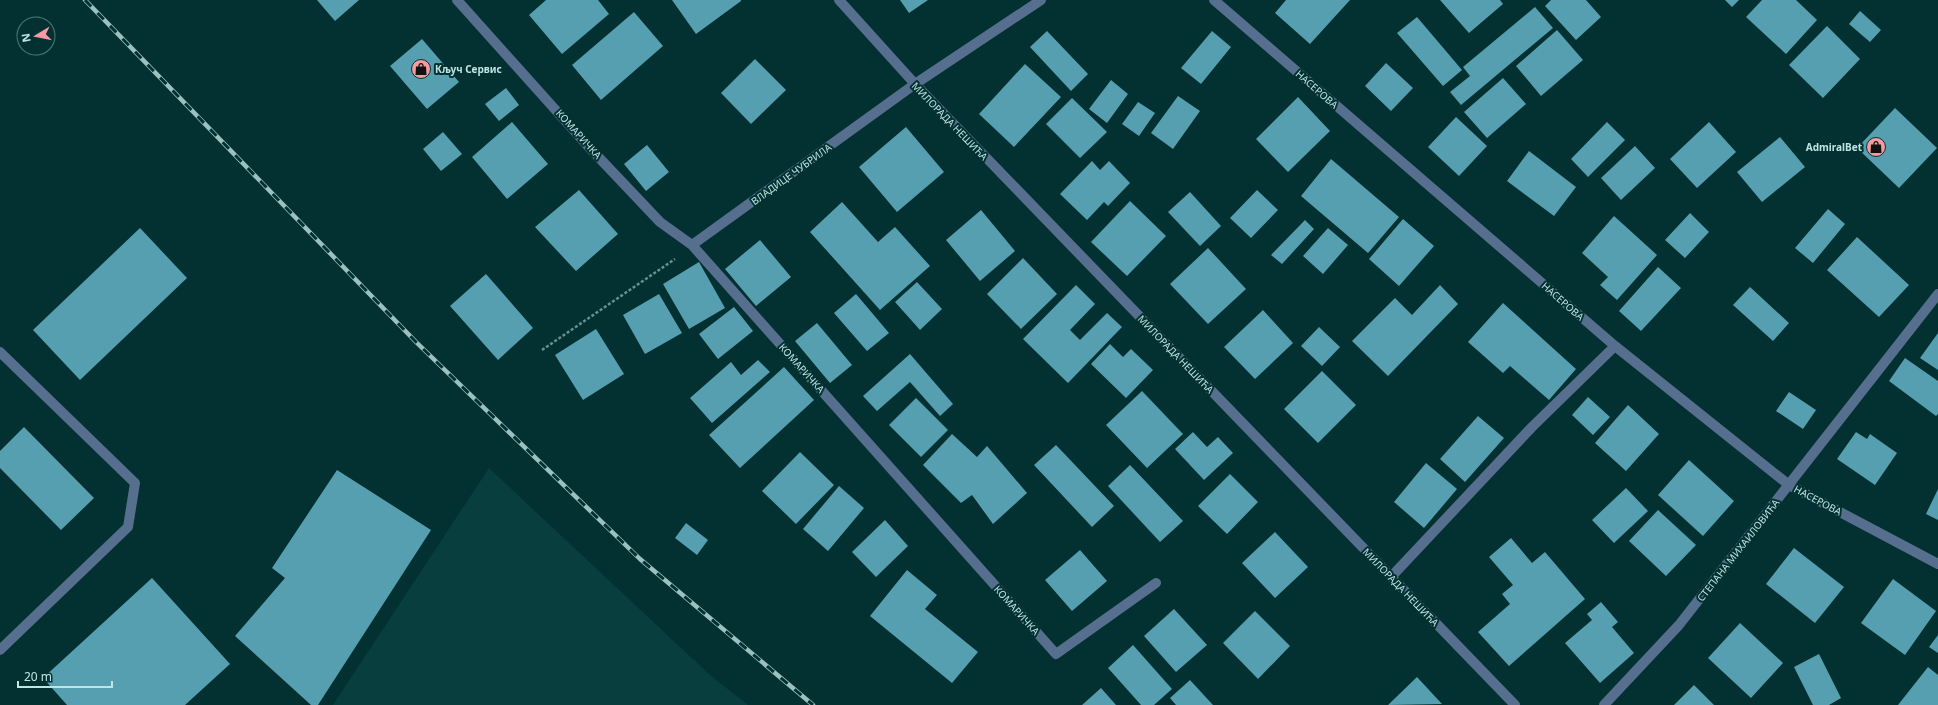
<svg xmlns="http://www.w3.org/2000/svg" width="1938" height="705" font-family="'Noto Sans',sans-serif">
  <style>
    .built { fill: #083e3e }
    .building { fill: #569fb0 }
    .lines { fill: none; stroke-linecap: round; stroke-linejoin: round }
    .path { stroke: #67908f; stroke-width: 2.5; stroke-dasharray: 3 2; stroke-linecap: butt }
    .minor { stroke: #576f8e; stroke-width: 10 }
    .rail-casing { stroke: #9ac1c0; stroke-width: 4.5 }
    .rail { stroke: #033131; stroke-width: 3; stroke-dasharray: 9; stroke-linecap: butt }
    .labels { text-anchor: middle; stroke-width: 4; stroke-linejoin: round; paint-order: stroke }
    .poi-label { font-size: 10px; font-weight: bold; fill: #bfe4e3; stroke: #033131; text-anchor: start }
    .street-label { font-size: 10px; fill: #bfe4e3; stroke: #033131 }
  </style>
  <rect width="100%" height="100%" fill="#033131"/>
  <path class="built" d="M489,468L710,675L748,705H333Z"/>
  <path class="building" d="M317,0H359L335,21Z
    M546,0H598L609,14L562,54L529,15Z
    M672,0H741V1L696,34Z
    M900,0H928L909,13Z
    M1286,0H1350L1310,44L1275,13Z
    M1440,0H1500L1503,4L1469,33Z
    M1551,0H1586L1601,17L1576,40L1545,6Z
    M1725,0H1739L1732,7Z
    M1762,0H1796L1817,20L1786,54L1746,17Z
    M1535,7L1553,28L1461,105L1450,92L1470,76L1463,67Z
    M1860,11L1881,30L1870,42L1849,24Z
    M634,12L663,46L601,100L572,65Z
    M1417,17L1462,70L1443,86L1397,33Z
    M1827,26L1860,59L1823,98L1789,65Z
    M1557,30L1583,60L1541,96L1516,66Z
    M1047,31L1088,74L1071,91L1030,47Z
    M1212,31L1231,47L1201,84L1181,68Z
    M422,39L459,82L427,109L390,66Z
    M755,59L786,90L751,124L721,93Z
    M1386,63L1413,88L1391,111L1365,86Z
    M1025,64L1061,97L1014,147L979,114Z
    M1503,78L1526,104L1487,138L1464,112Z
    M1111,80L1128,94L1107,123L1089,109Z
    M506,88L519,105L499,121L485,104Z
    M1178,96L1200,111L1173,149L1151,133Z
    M1298,97L1330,131L1288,172L1256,139Z
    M1072,98L1107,132L1080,158L1046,124Z
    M1138,102L1155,113L1139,136L1122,124Z
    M1895,108L1937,148L1899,188L1857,148Z
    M1456,117L1487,146L1459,176L1428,147Z
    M512,122L548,164L507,199L472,157Z
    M1607,122L1625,140L1588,177L1571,159Z
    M1709,122L1736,152L1697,188L1670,159Z
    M906,127L944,172L897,212L859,167Z
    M443,132L462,154L441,171L423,149Z
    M1780,137L1805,167L1762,202L1737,172Z
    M647,145L669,172L646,191L624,164Z
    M1635,146L1655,168L1621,200L1601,178Z
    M1529,151L1576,187L1554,216L1507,181Z
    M1331,159L1399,217L1368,253L1301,196Z
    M1092,161L1100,170L1109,161L1130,183L1108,206L1104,202L1087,220L1060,194Z
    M579,190L618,234L576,271L535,227Z
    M1257,190L1278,210L1251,238L1230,218Z
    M1190,192L1221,226L1200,246L1168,212Z
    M1130,201L1166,236L1127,276L1091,242Z
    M842,202L878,242L895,227L930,266L880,310L810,232Z
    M1828,209L1845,224L1813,263L1795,248Z
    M981,210L1015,251L980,281L946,240Z
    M1690,213L1709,232L1685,258L1665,240Z
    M1614,216L1657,255L1617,300L1600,285L1608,277L1582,253Z
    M1403,219L1434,246L1399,286L1369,259Z
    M1305,220L1314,229L1282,264L1271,255Z
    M140,228L187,278L80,380L33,330Z
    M1328,228L1348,245L1323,274L1303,256Z
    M1857,237L1909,285L1879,317L1827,270Z
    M760,240L791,277L756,306L725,269Z
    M1208,248L1246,289L1208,324L1170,284Z
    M1023,258L1057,294L1021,329L987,294Z
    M699,262L725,308L689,329L663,284Z
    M1658,267L1681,288L1641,331L1619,311Z
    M486,274L533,328L498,360L450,306Z
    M917,282L942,309L920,330L895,302Z
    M1076,285L1095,304L1070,330L1080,340L1107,313L1122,327L1068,383L1023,339Z
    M1440,285L1458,304L1388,376L1352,341L1395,298L1412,315Z
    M1750,287L1789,323L1773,341L1733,305Z
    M659,294L682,333L645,354L623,315Z
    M856,294L889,333L867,351L834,313Z
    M1503,303L1576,369L1549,400L1510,366L1503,373L1468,342Z
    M734,307L753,331L718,359L699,334Z
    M1263,310L1293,343L1255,379L1224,347Z
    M817,323L852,365L830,383L795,341Z
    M1319,327L1340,347L1322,366L1301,346Z
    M596,329L624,374L583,400L555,355Z
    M1938,333V370L1920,358Z
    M1110,344L1123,357L1131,349L1153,370L1126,398L1091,364Z
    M910,354L953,404L940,416L910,382L877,411L863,396Z
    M1905,358L1938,381V414L1936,416L1889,381Z
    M758,360L770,372L712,423L690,398L731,362L741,375Z
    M784,367L814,400L740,468L709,435Z
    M1322,371L1356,405L1318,443L1284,409Z
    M1142,391L1183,434L1147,468L1106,425Z
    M1789,392L1816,410L1803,429L1776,411Z
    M1588,397L1610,417L1593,435L1572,415Z
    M916,398L948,430L921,457L889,425Z
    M1628,405L1659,434L1626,471L1595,443Z
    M1478,416L1504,438L1465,482L1440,459Z
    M24,427L94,498L61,530L0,468V451Z
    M1193,432L1207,447L1218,437L1233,453L1204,480L1175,449Z
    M1856,432L1867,439L1870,434L1897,453L1875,485L1837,459Z
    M952,434L977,457L987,446L1027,493L993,524L972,495L961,503L923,465Z
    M1056,445L1114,506L1092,527L1034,465Z
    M800,452L834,485L796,524L762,491Z
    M1689,460L1734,501L1703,536L1658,495Z
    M1426,463L1457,489L1424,528L1394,502Z
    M1130,465L1183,521L1160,542L1108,486Z
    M337,470L431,530L318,705H311L235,636L285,578L272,568Z
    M1230,474L1258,502L1227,534L1198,506Z
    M839,486L864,508L828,551L803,529Z
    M1626,488L1648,511L1614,543L1592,520Z
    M1938,489V520L1926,514Z
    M1658,510L1696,545L1666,576L1629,541Z
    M885,520L908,546L876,577L852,552Z
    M686,523L708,540L697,555L675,538Z
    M1275,532L1308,567L1275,598L1242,563Z
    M1511,538L1532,563L1545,552L1585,599L1509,666L1478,632L1510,604L1502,594L1513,585L1489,557Z
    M1794,548L1844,587L1815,623L1766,584Z
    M1080,550L1107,581L1072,611L1045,580Z
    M907,570L937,595L925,609L978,652L952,683L870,616Z
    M152,578L230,664L185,705H67L43,678Z
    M1893,579L1936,611L1905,655L1861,623Z
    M1601,602L1618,622L1612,627L1634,653L1600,683L1565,643L1592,620L1587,614Z
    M1174,609L1207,645L1176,672L1144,636Z
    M1255,611L1290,646L1258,679L1223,643Z
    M1740,623L1783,663L1751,698L1708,658Z
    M1938,635V653L1929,647Z
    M1133,645L1172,689L1154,705H1141L1108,668Z
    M1819,654L1841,698L1829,705H1813L1794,667Z
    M1928,667L1938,675V705H1898Z
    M1417,677L1442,704L1388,705Z
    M1190,680L1213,705H1176L1170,698Z
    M1694,685L1714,705H1674Z
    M1101,688L1116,705H1082Z"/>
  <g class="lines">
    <path class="path" d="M542,350L675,259"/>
    <path class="minor" d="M457,0L587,145L660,222L692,245L1056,654L1156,583
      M839,0L915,84L1515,705
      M1214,0L1615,346L1789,485L1938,564
      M692,245L915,84L1041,0
      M0,352L135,483L128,527L0,650
      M1391,577L1532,427L1615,346
      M1604,705L1679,625L1938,294"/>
    <g class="rail-casing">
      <path id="rail" d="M85,0L416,342L640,559L813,705"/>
    </g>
    <use href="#rail" class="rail"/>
  </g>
  <defs>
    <g id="shop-disc" transform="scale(1)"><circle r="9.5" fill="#f49aa1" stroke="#033131"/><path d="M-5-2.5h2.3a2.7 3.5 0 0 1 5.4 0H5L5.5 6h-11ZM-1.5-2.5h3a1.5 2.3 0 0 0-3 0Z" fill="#111"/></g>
  </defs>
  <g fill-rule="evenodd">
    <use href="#shop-disc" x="421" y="69"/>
    <use href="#shop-disc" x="1876" y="147"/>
  </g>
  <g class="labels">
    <g class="poi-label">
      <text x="435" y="73">Кључ Сервис</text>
      <text x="1862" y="151" text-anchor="end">AdmiralBet</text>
    </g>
    <g class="street-label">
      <text transform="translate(1317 89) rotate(41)" y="4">НАСЕРОВА</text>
      <text transform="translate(950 121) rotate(46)" y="4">МИЛОРАДА НЕШИЋА</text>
      <text transform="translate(579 134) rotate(48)" y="4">КОМАРИЧКА</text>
      <text transform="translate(791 174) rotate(-36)" y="4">ВЛАДИЦЕ ЧУБРИЛА</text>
      <text transform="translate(1563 301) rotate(41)" y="4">НАСЕРОВА</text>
      <text transform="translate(1176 354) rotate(46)" y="4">МИЛОРАДА НЕШИЋА</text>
      <text transform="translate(802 368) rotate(48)" y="4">КОМАРИЧКА</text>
      <text transform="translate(1818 500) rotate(28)" y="4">НАСЕРОВА</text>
      <text transform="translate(1738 550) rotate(-52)" y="4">СТЕПАНА МИХАИЛОВИЋА</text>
      <text transform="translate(1401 587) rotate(46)" y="4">МИЛОРАДА НЕШИЋА</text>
      <text transform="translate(1017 610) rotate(48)" y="4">КОМАРИЧКА</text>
    </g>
  </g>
  <g transform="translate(36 36) rotate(260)"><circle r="19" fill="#033131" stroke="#4e7978"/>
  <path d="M0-3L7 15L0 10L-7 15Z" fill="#f49aa1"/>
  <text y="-6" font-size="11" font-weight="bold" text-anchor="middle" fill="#bfe4e3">N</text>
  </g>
  <path d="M18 681v6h94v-6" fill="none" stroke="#bfe4e3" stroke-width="2"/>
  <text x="24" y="681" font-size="12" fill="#bfe4e3" stroke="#033131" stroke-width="3" paint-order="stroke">20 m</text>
</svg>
